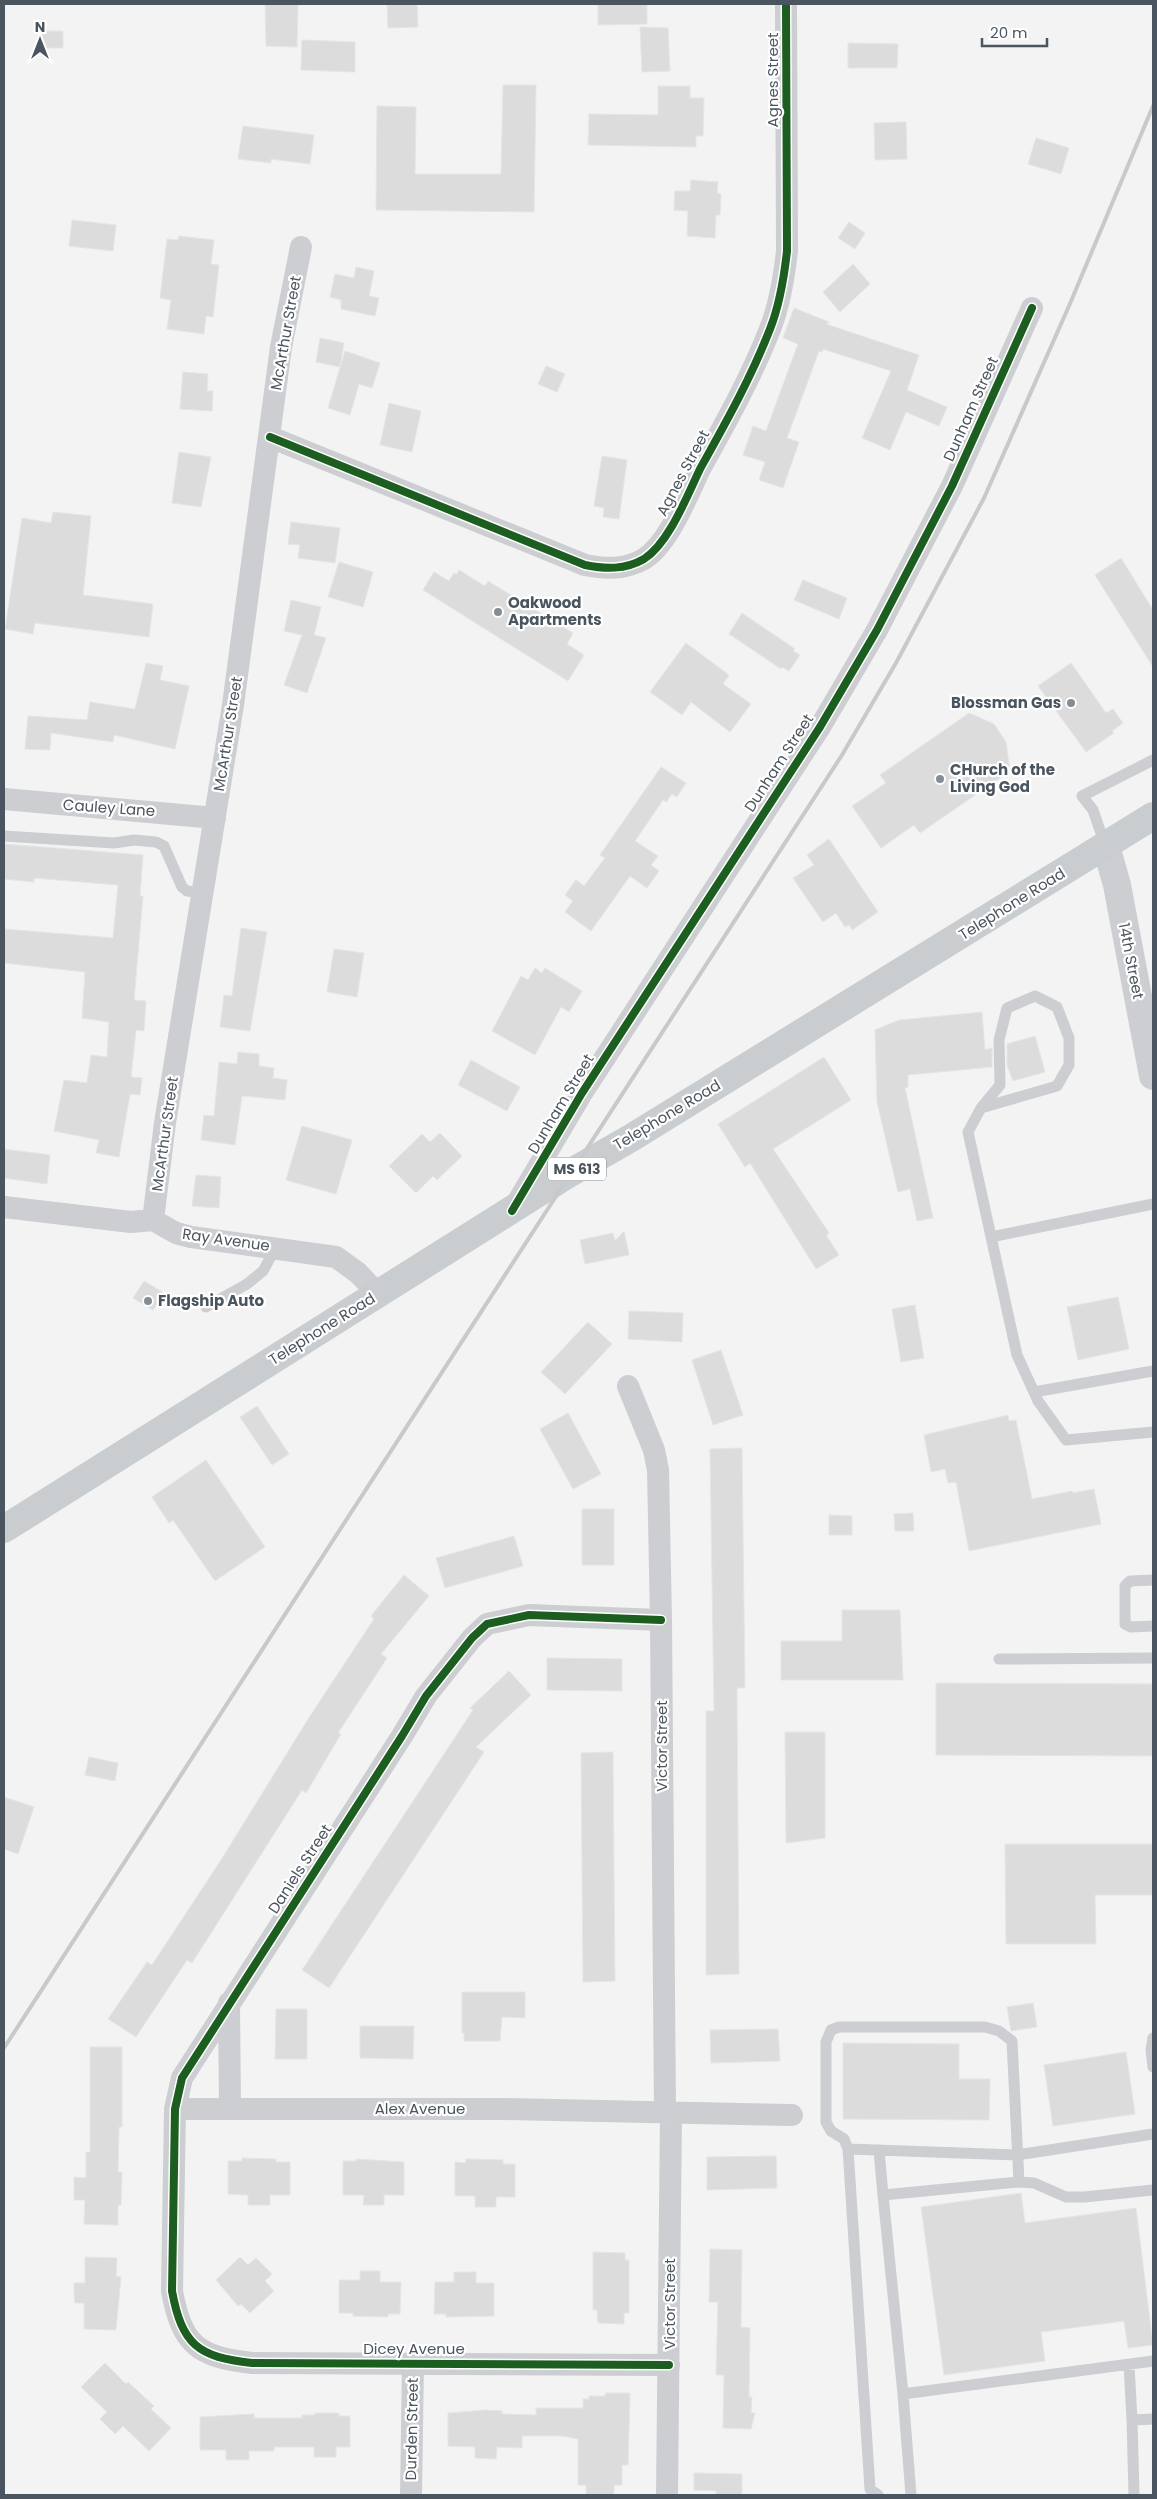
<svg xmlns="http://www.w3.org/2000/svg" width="1157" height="2499" font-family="Poppins,sans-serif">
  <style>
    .building { fill: #dcdcdd; stroke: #e4e5e6 }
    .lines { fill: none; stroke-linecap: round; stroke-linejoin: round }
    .service { stroke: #ccced1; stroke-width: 11 }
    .minor { stroke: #ccced1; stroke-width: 22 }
    .tertiary { stroke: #ccced1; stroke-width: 28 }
    .primary { stroke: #c9cdcf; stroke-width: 28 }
    .rail { stroke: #c7c9cb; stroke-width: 4 }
    .cycleway-casing { stroke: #fff; stroke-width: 11 }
    .cycleway { stroke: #1b5e20; stroke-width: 8 }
    .poi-dot { fill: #858c93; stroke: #fff; stroke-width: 2 }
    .labels { text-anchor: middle; stroke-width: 4.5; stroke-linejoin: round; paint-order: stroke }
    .shield { fill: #fff; stroke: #80888f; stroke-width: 1 }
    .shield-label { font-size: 14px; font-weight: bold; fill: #4a555f }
    .street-label { font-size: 15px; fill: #4a555f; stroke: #fff }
    .poi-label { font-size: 15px; font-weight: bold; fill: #4a555f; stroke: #fff; text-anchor: start }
  </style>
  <rect width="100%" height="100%" fill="#f3f3f3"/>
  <path class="building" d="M265,4H298L297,47L266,46Z
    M387,4H417L418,27L388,28Z
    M598,4H647V24L598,25Z
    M640,27L668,28L670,71L642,72Z
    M42,31H63V48H42Z
    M302,40L355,42V72L301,70Z
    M848,43L898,44L897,68H848Z
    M503,85H536L534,212L376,210L377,106L416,107L415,174H501Z
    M658,86H690V98H704L703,136H696V147L588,145L589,114L658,115Z
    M906,122L907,159L875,160L874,123Z
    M243,126L314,135L310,164L271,159V163L238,159Z
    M1036,138L1069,148L1061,174L1028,164Z
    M691,180L718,182L717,193L721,194L720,215H716L715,238L687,236L688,211L674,210L675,191H690Z
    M72,220L116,225L113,251L69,246Z
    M849,222L865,233L855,249L838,238Z
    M179,236L214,240L211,264L219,265L213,317L206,316L204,334L167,329L171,300L160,298L167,239L178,240Z
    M853,264L870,284L840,312L823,292Z
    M356,267L374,271L369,296L379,298L375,316L341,309V300L330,297L335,274L354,278Z
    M794,308L829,322L826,324L919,355L907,390L947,407L939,426L906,412L890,450L862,438L891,371L823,349L822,352L819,351L787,438L799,442L783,488L759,480L765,462L743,455L753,426L766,431L798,344L783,338Z
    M320,338L344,343L340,367L316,362Z
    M345,351L380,363L372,388L359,384L350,415L328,408Z
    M546,366L565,374L557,392L538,384Z
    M183,372L208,374L207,391H213L212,411L180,409Z
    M389,403L421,411L412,452L380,445Z
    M179,452L211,457L201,507L172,503Z
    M602,456L627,460L619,519L603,517L604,508L594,506Z
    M53,512L91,516L83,595L153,604L149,637L35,623L33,634L5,629L22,518L51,523Z
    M291,522L340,528L335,563L298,558L300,545L288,544Z
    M1121,558L1153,610V667L1095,575Z
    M339,562L373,572L363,607L328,597Z
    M459,570L485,586L488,581L573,633L567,644L584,655L568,681L423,590L434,572L449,581L454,573L457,574Z
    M803,580L847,598L839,619L794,600Z
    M291,600L321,607L314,635L326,638L307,693L284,685L302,635L284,631Z
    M742,613L795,649L793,651L800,655L789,671L782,667L781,669L729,634Z
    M686,643L729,675L723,684L751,704L730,732L691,702L682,715L650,692Z
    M146,663L163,666L160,680L189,686L175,749L114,735L113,742L51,733L50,750L25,749L28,716L87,720L90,702L135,709Z
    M1071,663L1106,713L1113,709L1123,723L1112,731L1114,733L1086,752L1038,686Z
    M969,713L994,724L1006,742L1010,771L920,833L914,825L881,848L852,806L886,783L880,775Z
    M661,767L686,783L677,797L672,794L666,802L663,800L635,841L658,856L651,865L659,871L647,888L630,876L591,931L565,912L573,901L565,895L576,880L584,886L605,858L600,855Z
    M829,839L878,912L852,930L849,925L845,927L836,913L823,922L793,878L814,865L807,855Z
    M4,844L143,855L140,896H143L134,1000L146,1001L144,1031L136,1030L131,1077L142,1078L140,1095L130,1094L119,1157L96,1153L99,1140L54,1131L64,1080L87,1083L91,1055L107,1057L109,1022L82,1018L85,972L4,963V929L113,938L118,885L34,878V882L4,879Z
    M241,928L267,932L250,1031L220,1027L224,995L232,996Z
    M334,949L364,953L357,997L327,992Z
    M535,968L542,973L545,968L582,991L569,1012L561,1007L535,1055L492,1031L521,976L528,980Z
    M982,1012L985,1050L992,1048V1067L908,1075V1087L905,1088L933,1218L917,1221L910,1189L898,1192L877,1102L875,1030L899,1020Z
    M1035,1036L1045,1072L1013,1081L1007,1065V1044Z
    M238,1052L259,1054V1066L274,1068L273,1078L287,1080L285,1100L242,1096L235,1145L201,1140L204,1115L214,1116L219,1062L237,1064Z
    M824,1057L851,1100L773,1149L829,1233L826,1235L839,1255L816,1269L750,1163L745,1167L718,1124Z
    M471,1060L520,1087L507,1111L458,1085Z
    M302,1126L352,1140L336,1194L286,1180Z
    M440,1133L462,1156L437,1180L433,1176L416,1193L389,1166L422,1134L430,1142Z
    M4,1149L50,1155L47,1184L4,1178Z
    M196,1175L221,1177L219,1208L192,1206Z
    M624,1231L629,1255L585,1264L580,1240L613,1233L615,1241Z
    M144,1281L164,1293L153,1310L133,1298Z
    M1118,1297L1129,1349L1078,1360L1067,1307Z
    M915,1305L924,1358L901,1362L892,1309Z
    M629,1311L683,1313L682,1342L628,1339Z
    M588,1322L612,1344L565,1394L541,1372Z
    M721,1350L743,1415L713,1425L692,1360Z
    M257,1406L289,1454L272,1465L240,1417Z
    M568,1413L601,1474L573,1489L540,1429Z
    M1008,1415L1009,1421L1016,1420L1032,1499L1072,1491L1073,1493L1094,1489L1101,1524L969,1551L956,1482L948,1483L945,1469L931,1472L924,1435Z
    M742,1448L745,1688H737L739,1974L706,1975V1711H714L710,1449Z
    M206,1460L265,1547L215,1581L173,1520L169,1523L152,1497Z
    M582,1509H614V1565H582Z
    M913,1513L914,1531H895L894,1514Z
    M829,1515L852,1516V1535H829Z
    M514,1536L523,1566L445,1588L436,1558Z
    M404,1575L429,1596L381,1654L387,1658L338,1733L341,1734L306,1793L302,1790L192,1963L187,1960L136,2037L108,2019L147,1962L152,1965L221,1860L310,1716L374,1619L371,1616Z
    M842,1610H900L903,1680H781V1641H842Z
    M547,1658L622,1659V1691L547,1690Z
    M509,1671L531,1695L476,1747L484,1752L329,1988L302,1970L473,1710L470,1708Z
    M936,1683L1153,1684V1756L936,1755Z
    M785,1732H825V1838L786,1843Z
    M613,1752L615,1981L583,1982L581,1753Z
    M89,1757L118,1763L115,1781L85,1775Z
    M4,1797L34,1807L18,1854L4,1849Z
    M1005,1844H1153V1895H1095L1096,1944H1006Z
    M462,1992H525V2018L502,2017L500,2041H464V2033H462Z
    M1033,2003L1037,2027L1011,2031L1007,2007Z
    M276,2009H307V2059H275Z
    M360,2026H414L413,2059L360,2058Z
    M778,2029L780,2061L711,2063L710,2030Z
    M843,2043L959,2044V2079H990L989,2120L843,2119Z
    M90,2047H122V2127H119L118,2172H122L121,2205H118V2225L84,2224L85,2200H74V2177L86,2178V2152H90Z
    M1126,2052L1135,2114L1053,2126L1044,2065Z
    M776,2156L777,2188L707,2190V2157Z
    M242,2158L276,2159V2162H290V2195H270V2205H248V2195L228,2194V2161H242Z
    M356,2159L404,2162V2195H384V2205H363L364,2195H343V2161H356Z
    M466,2159L503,2160V2164H515V2197H496V2207H475V2196H455V2162L466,2163Z
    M1021,2193L1025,2223L1136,2208L1153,2345L1128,2348L1124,2321L1041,2332L1045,2361L944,2375L921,2207Z
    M710,2249L742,2250L741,2327L750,2328L749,2397H752L751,2413H755L751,2429L723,2428L724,2375H716L718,2302H709Z
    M593,2252L625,2253V2260H629V2313H624V2324L598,2323L597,2310H593Z
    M85,2257L117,2258L116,2276L121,2277L116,2330L84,2329V2303H75L74,2295V2283H85Z
    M240,2257L248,2265L256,2258L272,2274L265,2281L274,2291L250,2313L241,2304L238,2306L216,2280Z
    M360,2271H380V2282H401L400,2314H388V2317L353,2316V2313H339V2280H360Z
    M454,2272H476V2283H494V2316L446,2317V2314H434L435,2282H454Z
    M105,2363L126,2384L128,2382L154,2406L151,2409L171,2428L149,2451L123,2426L115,2434L100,2419L107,2412L81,2387Z
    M605,2393H630L628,2465H622V2485H614V2495H586V2485H578V2439L563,2436H522V2448L497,2447L496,2459L475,2458V2447L448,2446V2413L486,2410L502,2411V2414L536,2415V2408H583V2399H589V2396H605Z
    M315,2413H339V2416H350V2447H336V2457H314V2447H274V2451H249V2460H226V2450H200V2417L254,2414V2418H302V2415H315Z
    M694,2473L742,2474V2495H716V2491L694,2490Z"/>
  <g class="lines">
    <path class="service" d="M4,836L114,843L134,840L156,842L164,846L182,887L187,891L203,893
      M1105,845L1093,810L1082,796L1153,760
      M981,1108L1057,1086L1069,1065V1038L1057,1007L1035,996L1007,1008L999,1040L1000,1085L981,1108L968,1132L1017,1355L1038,1401L1066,1440L1153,1432
      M991,1237L1153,1204
      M206,1307L247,1284L263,1271L276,1247
      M1034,1392L1153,1371
      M1153,1580L1130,1581L1125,1586V1624L1131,1627L1153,1626
      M999,1659L1153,1658
      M1153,2038L1151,2050L1153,2067
      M848,2149L1017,2155L1153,2134
      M879,2150L883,2195
      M1153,2190L1084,2197H1066L1034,2183L1019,2182L883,2195L903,2394L1153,2361
      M1129,2365L1132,2420L1153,2419
      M903,2394L911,2495
      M1132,2420L1134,2495
      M878,2495L870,2489L848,2149L844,2139L831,2131L826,2122V2042L831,2030L839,2027H985L999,2031L1012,2041L1019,2182"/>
    <path class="minor" d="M270,437L585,565C605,569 625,570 644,559C669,543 687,496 700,469C725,424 751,378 770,329C780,304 784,278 787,251L786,4
      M4,799L215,818
      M4,1207L131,1222L153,1220L176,1233L191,1237L336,1257L358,1273L378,1294
      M514,1208L582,1093L820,727L877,630L952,486L1032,308
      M153,1220L165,1123L233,705L281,347L301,247
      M628,1386L654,1450L658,1470L661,1620L665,2113
      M661,1620L529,1615L487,1624L472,1638L426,1696L402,1736L182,2078L175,2109L172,2291C182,2345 198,2357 252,2363L669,2365
      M229,2003L230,2108
      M175,2109H502L792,2115
      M411,2495L413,2362
      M667,2495L671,2113"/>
    <path class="tertiary" d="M1106,846L1117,885L1153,1076"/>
    <path class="primary" d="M4,1529L570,1173L631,1138L1153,816"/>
    <path class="rail" d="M4,2048L842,755L896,663L984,498L1069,306L1153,106"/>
    <g class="cycleway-casing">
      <path id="cycleway" d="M270,437L585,565C605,569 625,570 644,559C669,543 687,496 700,469C725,424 751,378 770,329C780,304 784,278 787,251L786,4
        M512,1211L582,1093L820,727L877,630L952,486L1032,308
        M661,1620L529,1615L487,1624L472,1638L426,1696L402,1736L182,2078L175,2109L172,2291C182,2345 198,2357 252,2363L669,2365"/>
    </g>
    <use href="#cycleway" class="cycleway"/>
  </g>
  <g class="poi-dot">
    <circle cx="498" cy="612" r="5"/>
    <circle cx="1071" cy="703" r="5"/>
    <circle cx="940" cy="779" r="5"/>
    <circle cx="148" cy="1301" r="5"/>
  </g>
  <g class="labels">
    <rect class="shield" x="548" y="1157.5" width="58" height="23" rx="4"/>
    <g class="shield-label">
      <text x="577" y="1174">MS 613</text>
    </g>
    <g class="street-label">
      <text transform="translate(773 80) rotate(-90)" y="5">Agnes Street</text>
      <text transform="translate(286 333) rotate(-80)" y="5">McArthur Street</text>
      <text transform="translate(971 409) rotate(-66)" y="5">Dunham Street</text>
      <text transform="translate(683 473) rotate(-62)" y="5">Agnes Street</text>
      <text transform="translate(228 734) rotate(-81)" y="5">McArthur Street</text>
      <text transform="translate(779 763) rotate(-57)" y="5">Dunham Street</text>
      <text transform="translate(109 808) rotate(4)" y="5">Cauley Lane</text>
      <text transform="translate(1012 904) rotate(-32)" y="5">Telephone Road</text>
      <text transform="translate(1131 961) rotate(79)" y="5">14th Street</text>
      <text transform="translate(561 1104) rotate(-59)" y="5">Dunham Street</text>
      <text transform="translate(667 1115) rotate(-31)" y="5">Telephone Road</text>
      <text transform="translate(165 1134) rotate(-82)" y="5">McArthur Street</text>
      <text transform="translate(226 1240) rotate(8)" y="5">Ray Avenue</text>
      <text transform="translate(322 1329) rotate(-32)" y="5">Telephone Road</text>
      <text transform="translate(662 1746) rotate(-90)" y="5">Victor Street</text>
      <text transform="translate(300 1869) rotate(-57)" y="5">Daniels Street</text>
      <text x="420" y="2114">Alex Avenue</text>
      <text transform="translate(670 2304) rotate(-90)" y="5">Victor Street</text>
      <text x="414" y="2354">Dicey Avenue</text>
      <text transform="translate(412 2429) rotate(-89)" y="5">Durden Street</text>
    </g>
    <g class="poi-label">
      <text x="508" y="608">Oakwood<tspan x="508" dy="17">Apartments</tspan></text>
      <text x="1061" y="708" text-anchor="end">Blossman Gas</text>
      <text x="950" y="775">CHurch of the<tspan x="950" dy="17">Living God</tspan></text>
      <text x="158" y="1306">Flagship Auto</text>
    </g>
  </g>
  <rect width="1157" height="2499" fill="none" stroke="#4a555f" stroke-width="10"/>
  <g transform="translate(40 40)" stroke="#ffffff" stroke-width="4" paint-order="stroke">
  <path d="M0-4L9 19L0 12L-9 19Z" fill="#4a555f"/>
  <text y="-8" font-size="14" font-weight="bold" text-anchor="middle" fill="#4a555f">N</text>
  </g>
  <path d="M982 38v8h65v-8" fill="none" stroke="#4a555f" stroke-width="2.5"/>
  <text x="990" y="38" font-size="15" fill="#4a555f" stroke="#ffffff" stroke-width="4" paint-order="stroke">20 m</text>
</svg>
